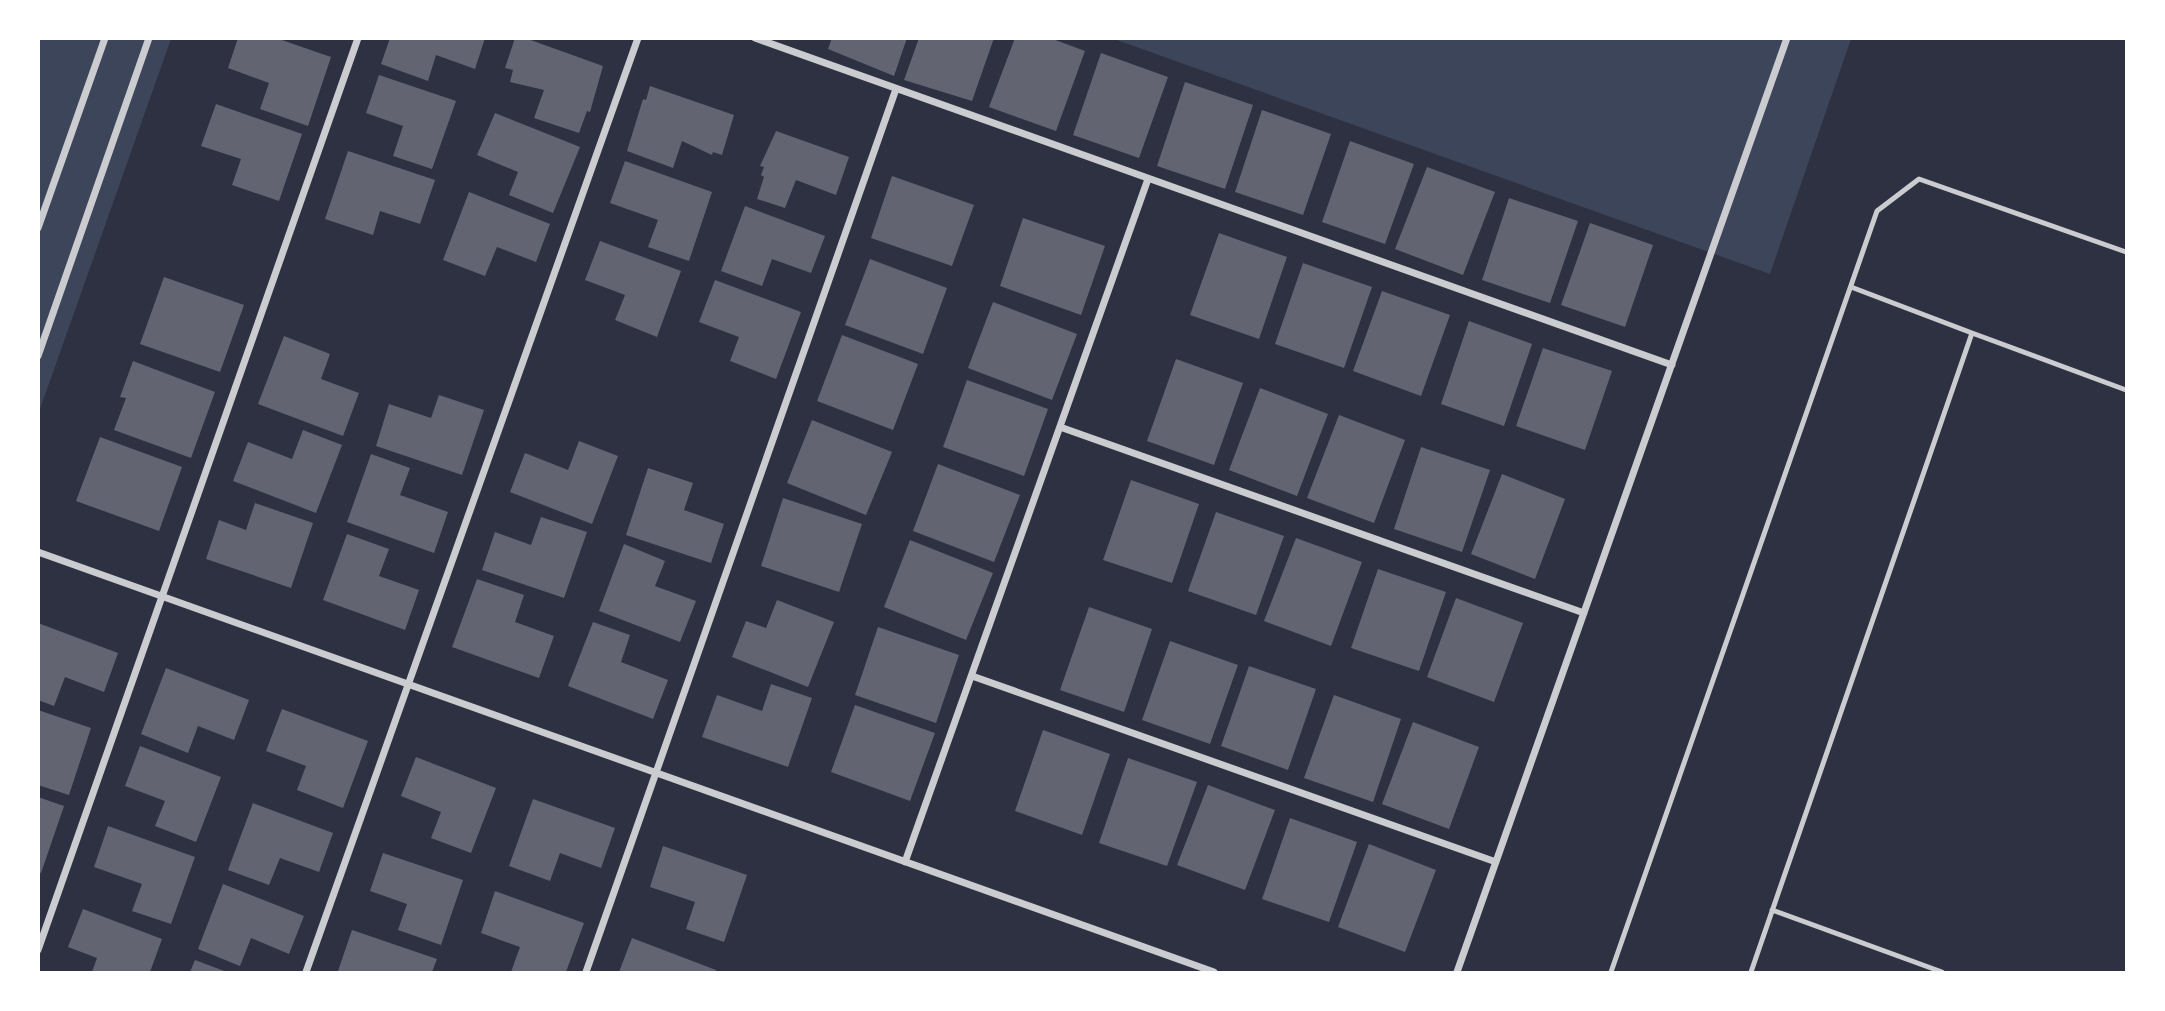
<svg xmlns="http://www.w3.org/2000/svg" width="2165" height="1011" font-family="'DM Sans',sans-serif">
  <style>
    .green { fill: #3c4559 }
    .building { fill: #626471 }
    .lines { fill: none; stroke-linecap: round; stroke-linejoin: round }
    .service { stroke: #caccd0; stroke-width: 5 }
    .minor { stroke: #caccd0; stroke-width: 7 }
  </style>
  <rect width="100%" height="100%" fill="#2d3142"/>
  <path class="green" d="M39,39H171L39,412Z
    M1114,39H1851L1770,274Z"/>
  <path class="building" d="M238,38H276L331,57L308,126L260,109L269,83L228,68Z
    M390,38H485L475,69L436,55L428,81L381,64Z
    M515,38H525L603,66L590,112L587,111L579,133L534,118L544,90L510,82L513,70L505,68Z
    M832,38H907L894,76L828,49Z
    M919,38H994L972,101L904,80Z
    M1015,38H1050L1085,51L1056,131L989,107Z
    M1101,53L1168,77L1139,158L1073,135Z
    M379,75L456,101L432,169L393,156L403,126L366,113Z
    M1185,82L1253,105L1225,189L1157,166Z
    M650,86L734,115L722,155L713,152L712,155L682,141L673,168L627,151L643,99L646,100Z
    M216,104L302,134L279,201L232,185L241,159L201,146Z
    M1262,110L1331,134L1303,215L1235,192Z
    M495,113L580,147L553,213L509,195L518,172L477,155Z
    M776,131L849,157L836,195L796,180L785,208L757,199L764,177L761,175L764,167L760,166Z
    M1350,141L1414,164L1385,244L1322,222Z
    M348,151L435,180L420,224L380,211L373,235L325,219Z
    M625,161L712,192L689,261L648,247L658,220L610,203Z
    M1427,167L1495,192L1463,275L1395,249Z
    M892,176L974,205L952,266L871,238Z
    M469,192L550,224L536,262L497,247L485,276L443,260Z
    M1509,198L1578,221L1550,303L1482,280Z
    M745,206L825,236L811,273L772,259L762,286L721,271Z
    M1023,218L1105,246L1081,315L1000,286Z
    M1590,223L1653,245L1625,327L1561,305Z
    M1219,233L1287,257L1259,339L1190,315Z
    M600,241L681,271L657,337L615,320L625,295L585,280Z
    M870,259L947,288L923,354L845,325Z
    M1303,263L1372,287L1344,368L1275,344Z
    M164,277L244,305L220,372L140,344Z
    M715,280L801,312L776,379L730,361L739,337L699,322Z
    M1382,291L1450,315L1421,396L1353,371Z
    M993,302L1077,334L1052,400L968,368Z
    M1469,321L1532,344L1504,426L1441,404Z
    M842,335L918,364L893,430L817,401Z
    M284,336L330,354L321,379L359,393L343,436L258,404Z
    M1543,348L1612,371L1585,450L1516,426Z
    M1176,359L1243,383L1214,465L1147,441Z
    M133,361L215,392L191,458L114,430L126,398L120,397Z
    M967,380L1048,409L1024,476L943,447Z
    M1260,388L1328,414L1297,496L1229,470Z
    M439,395L484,410L462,475L376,446L389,404L431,418Z
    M1339,415L1405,440L1374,523L1307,498Z
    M812,420L892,452L866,515L787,483Z
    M303,430L342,445L316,513L233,481L248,442L292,459Z
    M100,437L182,467L159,531L76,501Z
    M579,441L618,456L592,524L510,492L525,453L568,470Z
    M1421,447L1490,470L1462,552L1394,529Z
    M371,454L410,468L400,495L448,512L434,553L347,522Z
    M938,464L1020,495L994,562L913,531Z
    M648,468L693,483L684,510L724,524L711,563L626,535Z
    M1502,474L1565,499L1535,579L1471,554Z
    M1131,480L1199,504L1172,583L1103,560Z
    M783,498L862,524L839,592L761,566Z
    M255,503L313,523L291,588L206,559L219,520L246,530Z
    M1216,512L1284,536L1256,615L1188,591Z
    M541,517L587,532L564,598L482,570L495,532L531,545Z
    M347,534L389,549L379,576L419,590L405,630L323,600Z
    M1296,538L1362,562L1331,646L1264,621Z
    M910,540L993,573L966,640L884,607Z
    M624,544L665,561L655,586L696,601L680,642L599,611Z
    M1378,569L1446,592L1419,671L1351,648Z
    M477,579L524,595L515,622L554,636L539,678L452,647Z
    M1456,598L1523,623L1494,702L1427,677Z
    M777,600L834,622L808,687L732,657L746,621L766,628Z
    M1089,607L1152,629L1124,712L1060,690Z
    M593,622L630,635L621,662L668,680L653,719L568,686Z
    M38,623L118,653L104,692L65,677L54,706L38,700Z
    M878,627L959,655L936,723L855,695Z
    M1170,641L1238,665L1210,744L1142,720Z
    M1249,666L1316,689L1288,770L1221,746Z
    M166,668L249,700L234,740L198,726L188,753L141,734Z
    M771,684L812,698L788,767L702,737L717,695L762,711Z
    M1334,695L1401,719L1373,802L1304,778Z
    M855,705L935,733L910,801L831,772Z
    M282,709L368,741L343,808L297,790L306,766L266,751Z
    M38,710L91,728L69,795L38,785Z
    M1413,722L1479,747L1449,829L1382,804Z
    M1043,730L1110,754L1082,835L1015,811Z
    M140,746L221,777L196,842L155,826L165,801L125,786Z
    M416,757L496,788L471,853L431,838L441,812L401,796Z
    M1128,758L1197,782L1167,866L1099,843Z
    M1208,785L1275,810L1245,890L1177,865Z
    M38,797L64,806L41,873L38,872Z
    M533,799L615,828L601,868L560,853L550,881L509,866Z
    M253,803L333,833L319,872L280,858L269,885L228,870Z
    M1290,818L1357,842L1329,922L1262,899Z
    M108,826L195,857L171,924L132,911L142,884L94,867Z
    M1369,844L1436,870L1405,952L1338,927Z
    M663,846L747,875L724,942L686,929L695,902L650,887Z
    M383,853L463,880L441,945L398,930L407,904L370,891Z
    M223,884L304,916L289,954L251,938L240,966L198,949Z
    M495,891L584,923L566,972H511L520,947L481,933Z
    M83,909L162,939L150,972H92L97,958L68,947Z
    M352,930L437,959L432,972L338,971Z
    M632,938L716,970L715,972H619Z
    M195,960L227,972H190Z"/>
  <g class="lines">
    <path class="service" d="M1972,333L2126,390
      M1772,910L1942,972
      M1611,972L1877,211L1919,179L2126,252
      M1751,972L1972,333L1851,287"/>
    <path class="minor" d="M755,38L1672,365
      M38,228L105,38
      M38,356L149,38
      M1060,427L1584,613
      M38,552L1214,972
      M972,676L1496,862
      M905,862L1148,179
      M38,950L358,38
      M306,972L638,38
      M586,972L896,89
      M1457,972L1787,38"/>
  </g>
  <rect width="2165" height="1011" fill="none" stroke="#ffffff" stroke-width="80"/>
</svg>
